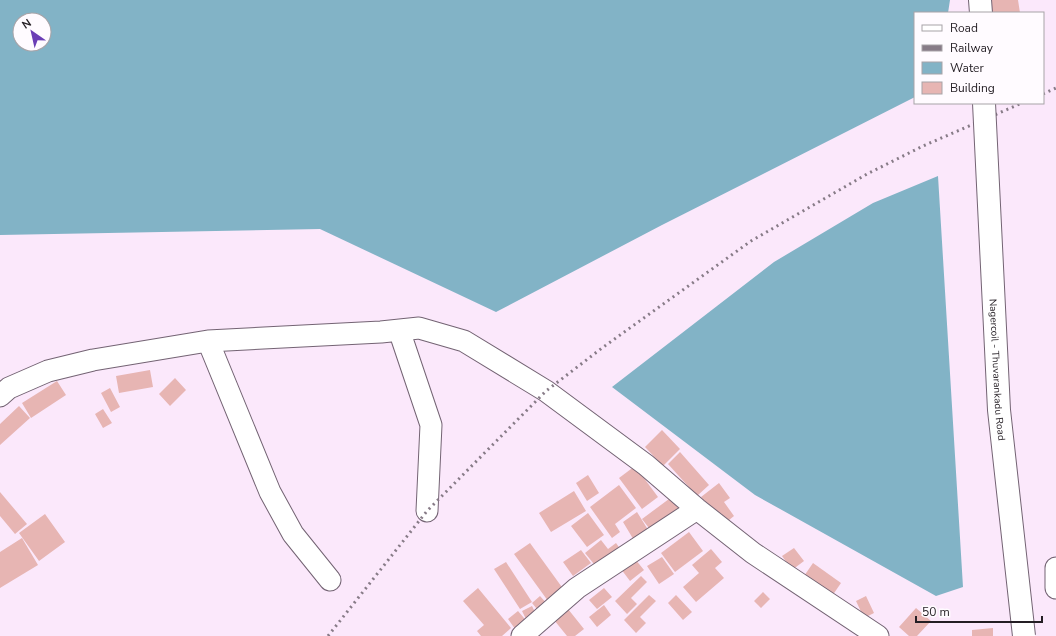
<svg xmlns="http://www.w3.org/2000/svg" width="1056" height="636" font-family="'Nunito Sans',sans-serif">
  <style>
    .water { fill: #82b3c6; fill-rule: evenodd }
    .building { fill: #e7b5b3 }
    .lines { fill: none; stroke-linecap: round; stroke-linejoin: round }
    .minor-casing { stroke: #736373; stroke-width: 23 }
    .major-casing { stroke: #736373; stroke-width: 24 }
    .minor { stroke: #fff; stroke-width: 21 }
    .major { stroke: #fff; stroke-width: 22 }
    .rail { stroke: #877b87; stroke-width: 3; stroke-dasharray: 2 4; stroke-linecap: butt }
    .major-bridge-casing { stroke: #736373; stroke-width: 24; stroke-linecap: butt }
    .major-bridge { stroke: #fff; stroke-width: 22 }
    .labels { text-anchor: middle; stroke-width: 4; stroke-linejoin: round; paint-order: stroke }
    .street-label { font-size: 10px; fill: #241e24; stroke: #fffbff }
  </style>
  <rect width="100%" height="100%" fill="#fbe8fb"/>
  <path class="water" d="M0,0H950L948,13H915V97L662,225L496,312L320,229L0,235ZM20,20H44V44H20Z
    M938,176L963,587L936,596L755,495L612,387L774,262L873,203Z"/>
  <path class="building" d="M987,0H1018L1020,13H989Z
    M150,370L153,387L119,393L116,376Z
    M175,378L186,390L170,406L159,394Z
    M57,381L66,395L31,418L22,403Z
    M110,388L120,407L111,412L101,393Z
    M19,406L30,418L0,445V424Z
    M103,409L112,423L103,428L95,414Z
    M662,430L680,449L663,466L645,447Z
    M680,452L709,485L697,496L668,464Z
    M635,466L658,497L642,509L619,478Z
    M588,475L599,493L587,501L576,483Z
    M719,483L730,498L724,502L734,516L723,525L701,497Z
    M619,485L636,508L615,524L620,532L612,538L590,507Z
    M574,491L586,511L551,532L539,513Z
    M0,492L27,524L15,534L0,516Z
    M673,496L683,510L652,532L642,519Z
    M637,512L650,533L635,542L623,522Z
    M588,513L604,535L587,547L571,526Z
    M45,514L65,542L39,561L19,533Z
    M689,532L703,551L675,572L661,553Z
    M22,538L38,565L0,588V552Z
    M601,540L608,549L616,543L621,550L598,569L585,553Z
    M530,543L564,590L548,601L514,554Z
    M794,548L804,561L792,570L782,556Z
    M711,549L722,562L715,568L724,578L696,602L683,587L699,573L692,565Z
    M581,550L591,563L573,576L563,562Z
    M662,557L674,574L659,584L647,566Z
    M635,559L644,570L630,581L621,569Z
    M506,562L532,602L520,609L494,569Z
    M813,563L841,583L830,599L802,579Z
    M641,576L647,582L631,598L637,604L627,614L615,601Z
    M478,588L511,628L502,636H481L477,631L484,625L463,601Z
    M604,588L612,597L597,609L589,600Z
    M763,592L770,599L761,608L754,601Z
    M649,595L656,601L640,617L646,623L636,633L624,620Z
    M676,595L692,612L683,620L668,603Z
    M540,596L549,606L541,614L532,603Z
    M866,596L874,613L864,618L856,601Z
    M564,604L584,629L575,636H567L550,615Z
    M604,605L611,615L597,627L589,617Z
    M532,606L537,616L527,621L522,611Z
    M916,608L931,621L917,636H909L899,627Z
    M518,611L529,624L518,633L508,619Z
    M993,628V636H972V630Z"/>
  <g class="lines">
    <g class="minor-casing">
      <path id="minor" d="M399,330L431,425L427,511
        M208,341L270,492L293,534L330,580
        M0,396L9,388L48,371L93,360L208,341L381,332L419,328L464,341L546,391L646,465L697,509L753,553L878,636
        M1056,568V588
        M522,636L577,588L697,509"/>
    </g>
    <g class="major-casing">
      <path id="major" d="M980,0L981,13"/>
    </g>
    <use href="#minor" class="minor"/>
    <use href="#major" class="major"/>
    <path class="rail" d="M1043,94L1056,88
      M328,636L427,511L546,391L602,348L751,241L867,174L923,146L1022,103"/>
    <g class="major-bridge-casing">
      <g id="major-bridge">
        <path id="s1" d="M984,103L999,410L1024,636"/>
      </g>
    </g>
    <use href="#major-bridge" class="major-bridge"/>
  </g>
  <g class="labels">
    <g class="street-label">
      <text dy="4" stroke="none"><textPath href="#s1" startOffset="267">Nagercoil - Thuvarankadu Road</textPath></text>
    </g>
  </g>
  <rect x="914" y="12" width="130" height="92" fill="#fffbff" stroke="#a7a3a7"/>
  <rect x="922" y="25" width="20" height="6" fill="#ffffff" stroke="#a7a3a7"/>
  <text x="950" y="32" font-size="12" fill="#241e24">Road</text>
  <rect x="922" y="45" width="20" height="6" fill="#877b87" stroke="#a7a3a7"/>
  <text x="950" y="52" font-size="12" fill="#241e24">Railway</text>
  <rect x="922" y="62" width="20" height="12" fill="#82b3c6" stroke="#a7a3a7"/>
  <text x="950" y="72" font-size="12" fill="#241e24">Water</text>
  <rect x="922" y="82" width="20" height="12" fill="#e7b5b3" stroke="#a7a3a7"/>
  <text x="950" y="92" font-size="12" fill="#241e24">Building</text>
  <g transform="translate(32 32) rotate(326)"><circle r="19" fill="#fffbff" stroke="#a7a3a7"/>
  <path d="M0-3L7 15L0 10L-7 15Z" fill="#6b3eb6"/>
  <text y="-6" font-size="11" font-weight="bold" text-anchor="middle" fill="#241e24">N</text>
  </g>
  <path d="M916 616v6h126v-6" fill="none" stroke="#241e24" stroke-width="2"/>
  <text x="922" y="616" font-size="12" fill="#241e24" stroke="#fffbff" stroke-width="3" paint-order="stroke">50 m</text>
</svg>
